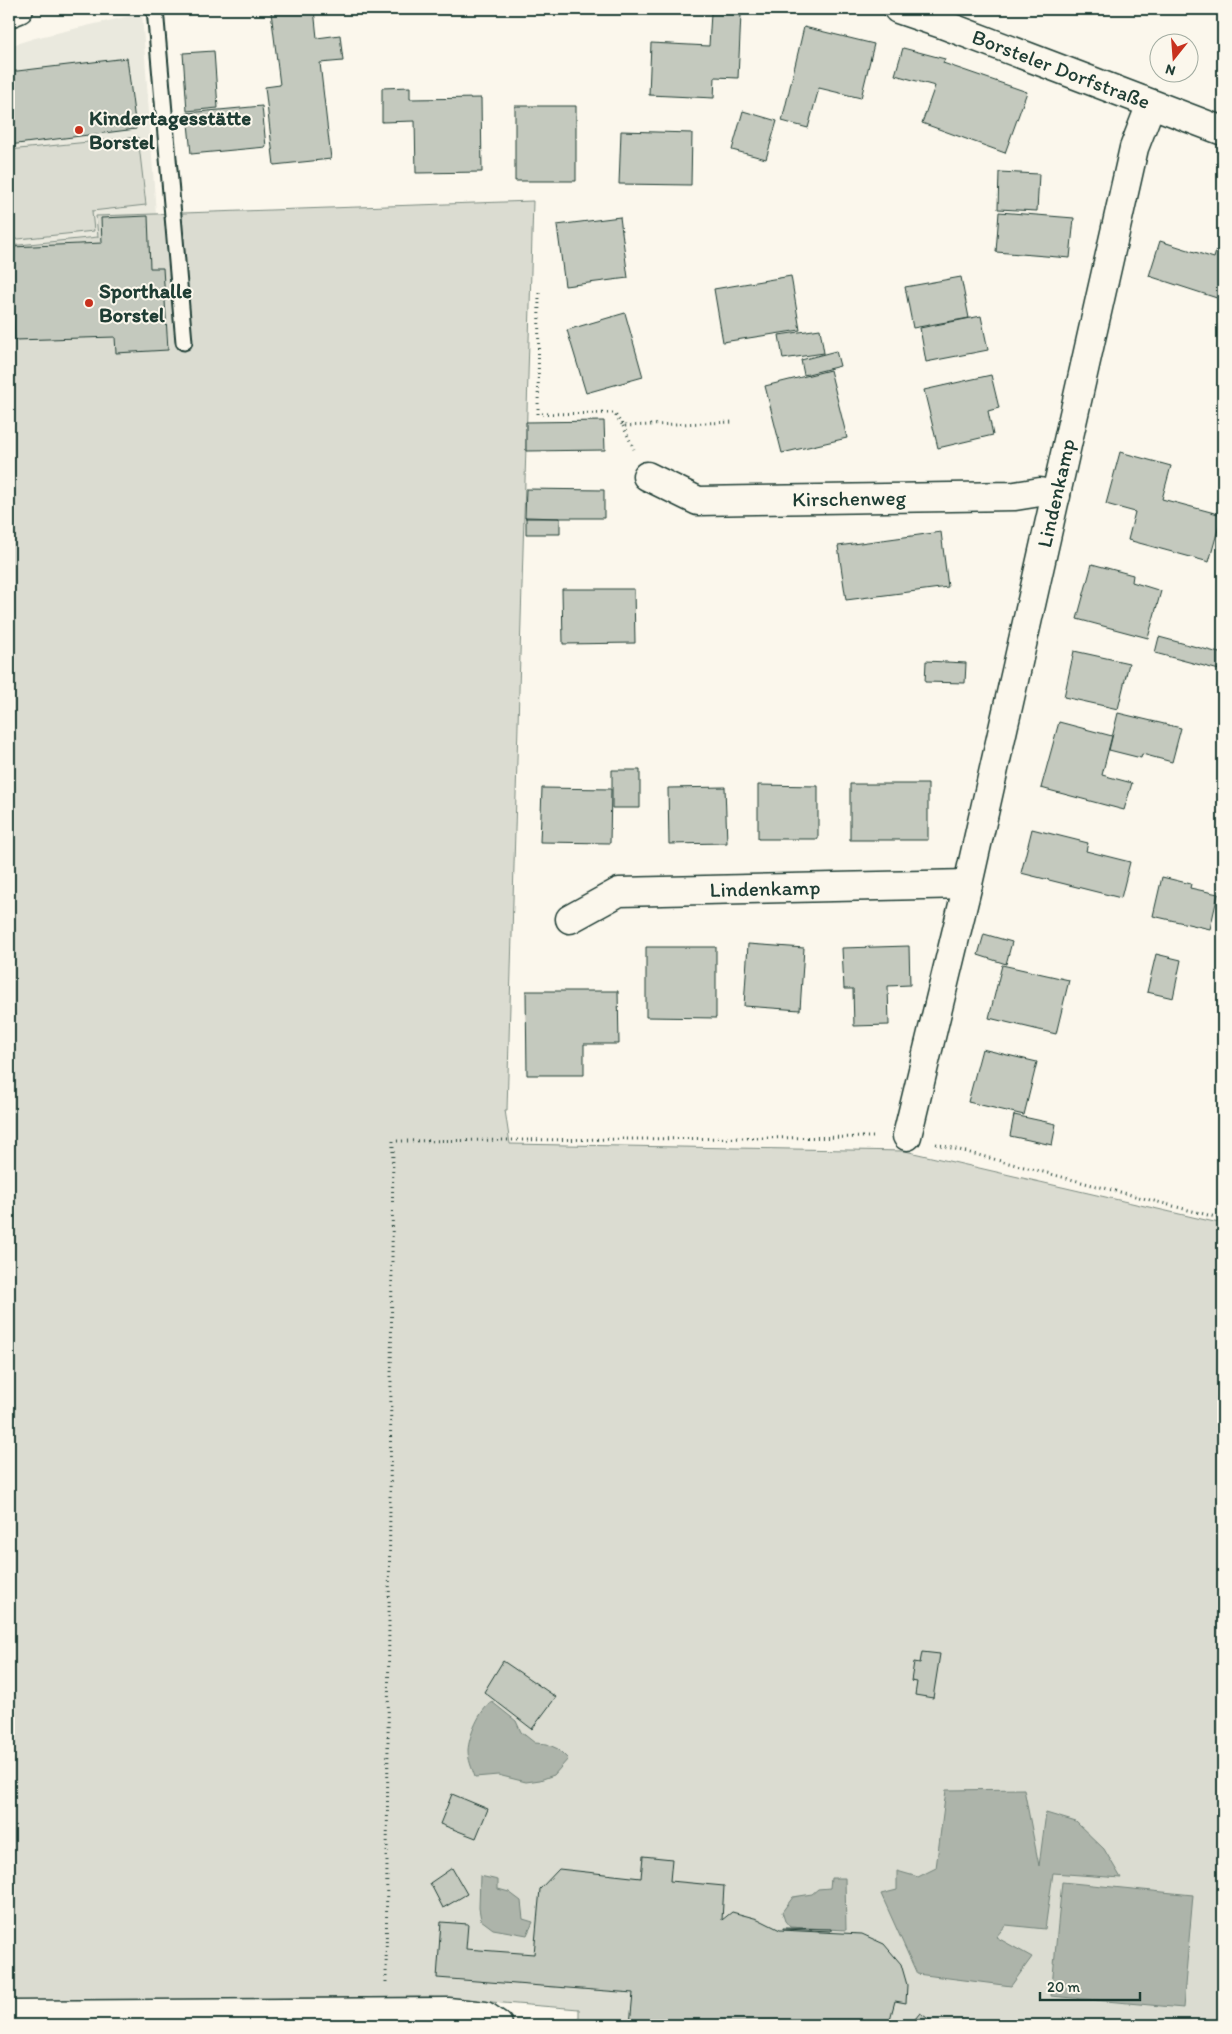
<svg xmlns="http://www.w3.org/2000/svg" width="1232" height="2034" font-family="Itim,sans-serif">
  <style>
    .built { fill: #eae9de }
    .green { fill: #dbdcd1; stroke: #7d8c82 }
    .water { fill: #adb4aa; stroke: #74847b }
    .building { fill: #c4c9be; stroke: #1f3d34 }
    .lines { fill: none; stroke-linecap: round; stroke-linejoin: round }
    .lane-casing { stroke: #1f3d34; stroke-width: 19 }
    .street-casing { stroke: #1f3d34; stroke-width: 31 }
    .path { stroke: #1f3d34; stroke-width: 3; stroke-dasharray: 1 4; stroke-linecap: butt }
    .lane { stroke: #fbf7ec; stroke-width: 15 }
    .street { stroke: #fbf7ec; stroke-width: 28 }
    .poi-dot { fill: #c8321e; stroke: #fbf7ec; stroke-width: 2 }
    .labels { text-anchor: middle; stroke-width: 4; stroke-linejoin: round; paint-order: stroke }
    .street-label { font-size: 21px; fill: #1f3d34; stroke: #fbf7ec }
    .poi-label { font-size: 21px; font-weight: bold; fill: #1f3d34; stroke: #fbf7ec; text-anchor: start }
  </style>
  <rect width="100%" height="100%" fill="#fbf7ec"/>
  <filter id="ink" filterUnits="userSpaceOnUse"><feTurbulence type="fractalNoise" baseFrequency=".02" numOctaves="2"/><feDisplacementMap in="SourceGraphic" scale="10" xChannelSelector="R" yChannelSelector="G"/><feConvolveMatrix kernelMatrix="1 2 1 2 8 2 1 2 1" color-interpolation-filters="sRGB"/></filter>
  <g filter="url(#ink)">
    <path class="built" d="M142,13L156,214L96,216L98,237L9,246V46L35,38Z"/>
    <path class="green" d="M138,137L146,205L92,211L94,231L9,240V150Z
      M533,201L507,1110H505L510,1144L905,1151L1223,1224V2025H579V2009L428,1997L9,2001V246L98,237L96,216Z"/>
    <path class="water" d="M492,1702L516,1721L521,1732L535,1743L547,1744L558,1749L568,1759L554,1775L540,1780L526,1782L498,1775L475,1777C472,1768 468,1760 468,1750C469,1736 479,1710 492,1702Z
      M1024,1789L1039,1866L1046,1813L1076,1822L1104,1849L1121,1878L1053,1873L1045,1929L1006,1925L996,1937L1032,1957L1011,1986L917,1974L881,1894L897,1890V1871L918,1877L936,1868L946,1790Z
      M480,1876L498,1880V1889L509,1892L521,1901L523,1919L533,1922L527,1935L493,1929L481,1920L479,1908Z
      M831,1878H845L846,1930L790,1927L785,1921L782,1912L793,1897L812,1894L818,1889L830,1888Z
      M1062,1882L1193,1895L1183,2008L1051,1996Z"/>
    <path class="building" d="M295,9H314L317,38L340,35L343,61L320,63L331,159L274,165L265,87L280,85L271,12Z
      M711,13L741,14L738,78L715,77L714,98L649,95L651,43L709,46Z
      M804,27L874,44L861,98L819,88L808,128L782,121Z
      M903,48L945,59L943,63L1027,92L1005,153L922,123L935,86L895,75Z
      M214,51L218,108L187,111L183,53Z
      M127,58L136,129L9,145V72Z
      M410,87V99L481,98L482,172L416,173L415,121L382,122V88Z
      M262,106L266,147L191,154L187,113Z
      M515,106H576V181H515Z
      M743,111L777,121L766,159L732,150Z
      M621,131L692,133L691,185L619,184Z
      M999,172L1039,174L1037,211L998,209Z
      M999,212L1074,218L1070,258L996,252Z
      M148,216L150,268H163L168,350L116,353L115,337L15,340L11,247L102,243L101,218Z
      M620,217L628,278L565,286L557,225Z
      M1222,231L1223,300L1149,276L1160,241L1214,258Z
      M791,276L800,330L723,342L714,289Z
      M961,277L969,318L913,328L905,287Z
      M625,313L643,377L586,393L567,330Z
      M981,316L988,350L926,362L920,328Z
      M820,329L824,353L783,359L779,335Z
      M836,351L840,366L804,375L801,360Z
      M830,370L847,438L782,453L765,386Z
      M991,375L999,408L988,411L993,435L938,448L924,390Z
      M604,421L605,450L526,451V422Z
      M1120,452L1171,466L1162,499L1222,515L1209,562L1128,540L1135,512L1106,504Z
      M526,489L604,490V518H525Z
      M526,517L560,518V534H526Z
      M941,532L948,587L846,600L838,546Z
      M1092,564L1133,575L1132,582L1161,591L1148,638L1077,619Z
      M562,589H634L635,643L563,644Z
      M1159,637L1223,654V671L1155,653Z
      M1074,651L1129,663L1118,709L1064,697Z
      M926,661L966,663L965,683L925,682Z
      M1118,713L1181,728L1172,762L1142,754L1141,758L1109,750Z
      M1059,722L1112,736L1102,775L1132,783L1124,810L1041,788Z
      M612,770H640V808H612Z
      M850,784H928V840H850Z
      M758,785L818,786V839H758Z
      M725,787L727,843L669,844L668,788Z
      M542,788L611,789L610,843L540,842Z
      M1032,829L1088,843L1086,851L1130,862L1121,898L1021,873Z
      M1162,877L1191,884L1190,888L1218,894L1210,929L1153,916Z
      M984,934L1012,942L1006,964L978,955Z
      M748,944L804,948L800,1010L744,1006Z
      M909,946L910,985L888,986L889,1025L854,1026L853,989H844L842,948Z
      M646,947H716V1018L646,1017Z
      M1156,954L1181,960L1173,998L1147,992Z
      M1002,965L1069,980L1056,1034L989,1018Z
      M526,991H618L619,1044H584V1075H527Z
      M982,1049L1037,1062L1024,1115L968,1102Z
      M1014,1115L1056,1124L1052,1145L1010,1136Z
      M922,1652L940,1654L933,1698L915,1695L917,1682L911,1681L914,1662L920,1663Z
      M503,1661L556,1697L532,1729L484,1692Z
      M452,1794L488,1809L476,1838L440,1824Z
      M643,1856L672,1859L670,1881L724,1886L722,1920L732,1912L758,1919L780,1930L862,1934L884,1944L901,1964L907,1985L906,2003L895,2001L889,2023L896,2025H630L633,1993L437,1978L441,1922L468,1924L466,1949L534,1954L540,1889L559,1869L641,1878Z
      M452,1868L467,1894L443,1908L430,1883Z
      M783,1928L831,1929V1931L783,1929Z
      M920,2013L937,2025H910Z"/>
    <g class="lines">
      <g class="lane-casing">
        <path id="lane" d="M155,9L184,342"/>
      </g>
      <g class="street-casing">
        <g id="street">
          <path id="s1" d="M898,9L942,24L1223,131"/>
          <path d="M9,13L19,9"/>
          <path id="s2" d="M647,476L698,501L1015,496L1040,492L1056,496"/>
          <path id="s3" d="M570,919L619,892L968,884"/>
          <path id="s4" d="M907,1136L968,884L1134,148L1151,104"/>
          <path d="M9,2015L448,2012L485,2016L498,2025"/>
        </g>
      </g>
      <path class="path" d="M539,293L538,414L614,413L623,426L734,422
        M623,426L634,449
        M936,1144L1223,1219
        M386,1982L393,1141L876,1137"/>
      <use href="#lane" class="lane"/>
      <use href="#street" class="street"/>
    </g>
  </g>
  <g class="poi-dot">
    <circle cx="79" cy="130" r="5"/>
    <circle cx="89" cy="303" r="5"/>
  </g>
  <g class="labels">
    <g class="street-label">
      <text dy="7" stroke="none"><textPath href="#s1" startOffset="174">Borsteler Dorfstraße</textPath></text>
      <text dy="7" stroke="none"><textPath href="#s4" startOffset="660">Lindenkamp</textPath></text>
      <text dy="7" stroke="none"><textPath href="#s2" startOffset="208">Kirschenweg</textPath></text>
      <text dy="7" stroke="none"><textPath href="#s3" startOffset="202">Lindenkamp</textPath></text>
    </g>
    <g class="poi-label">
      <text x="89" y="125">Kindertagesstätte<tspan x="89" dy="24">Borstel</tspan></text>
      <text x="99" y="298">Sporthalle<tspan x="99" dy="24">Borstel</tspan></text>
    </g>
  </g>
  <rect width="1232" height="2034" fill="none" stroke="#fbf7ec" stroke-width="30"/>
  <rect x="15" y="15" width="1202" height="2004" fill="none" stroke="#1f3d34" stroke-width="2" filter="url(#ink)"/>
  <g transform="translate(1174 58) rotate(197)"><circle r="24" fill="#fbf7ec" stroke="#a3ada2"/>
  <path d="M0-4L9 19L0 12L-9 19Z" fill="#c8321e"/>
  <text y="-8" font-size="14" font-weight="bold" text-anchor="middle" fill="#1f3d34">N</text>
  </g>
  <path d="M1040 1992v8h100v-8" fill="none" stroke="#1f3d34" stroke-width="2.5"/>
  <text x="1047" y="1992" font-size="15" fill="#1f3d34" stroke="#fbf7ec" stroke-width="4" paint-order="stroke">20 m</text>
</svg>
